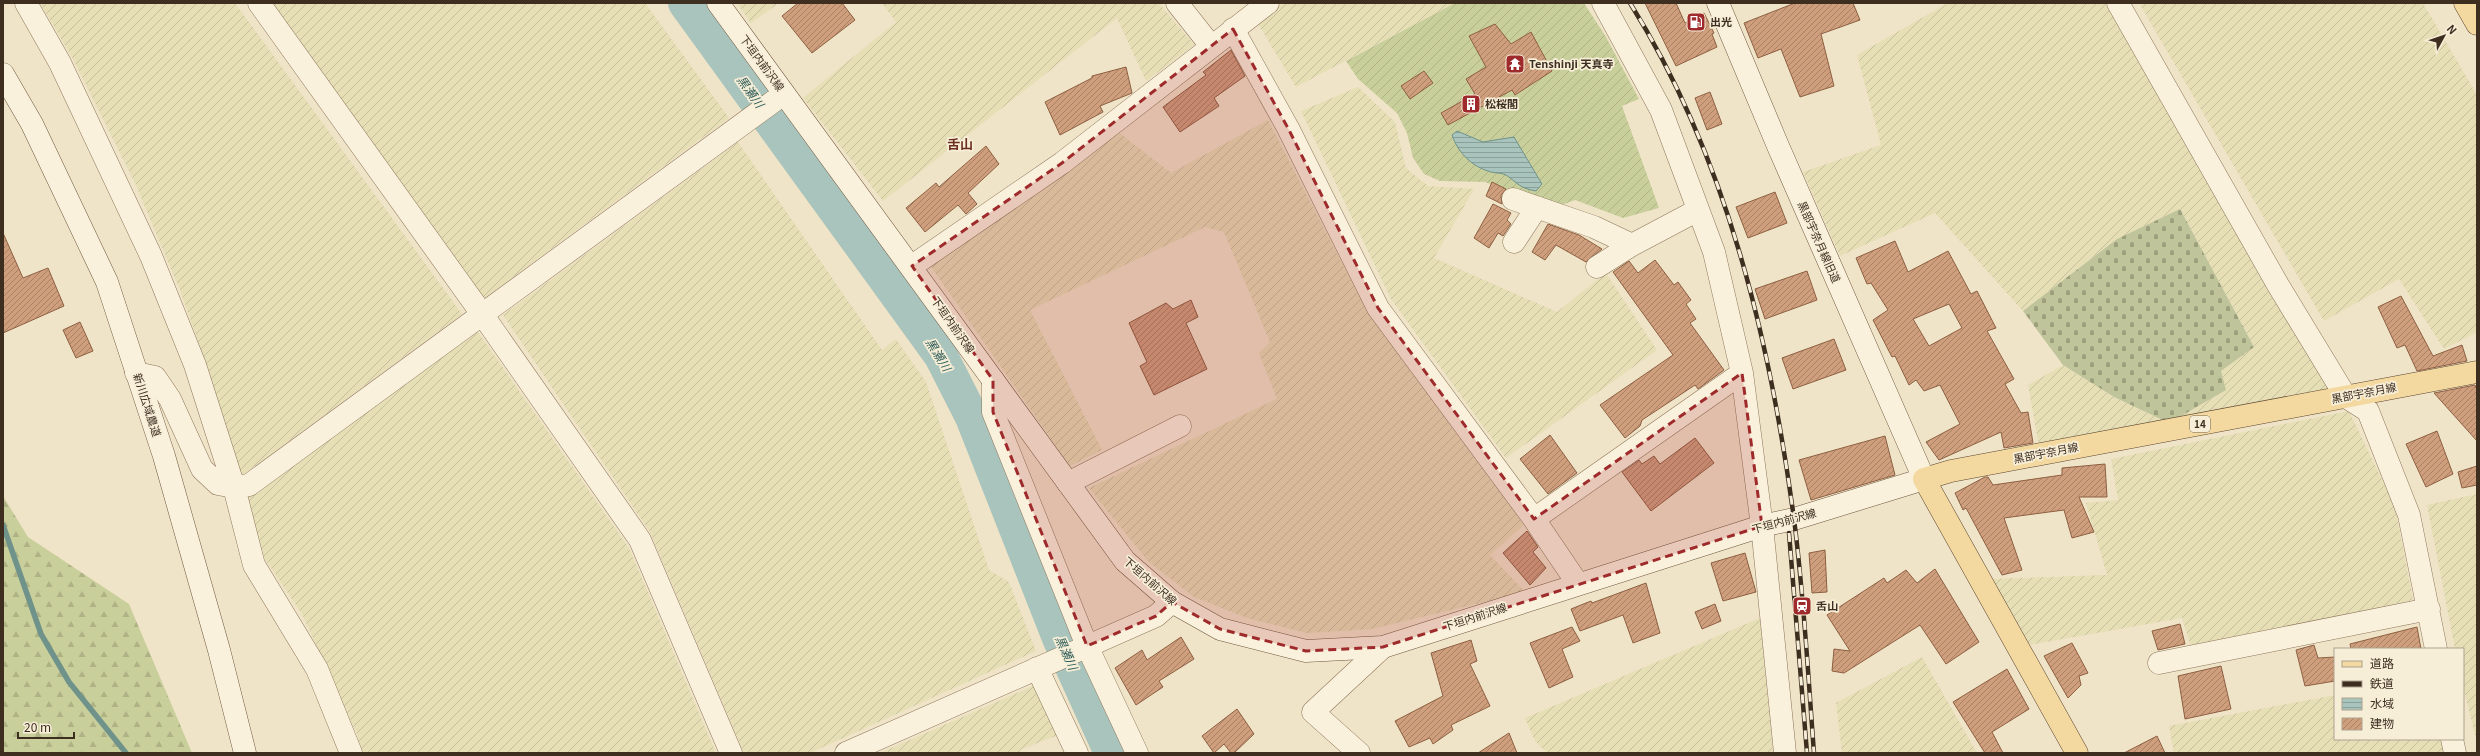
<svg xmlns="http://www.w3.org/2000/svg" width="2480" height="756" font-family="Georgia,'Noto Sans JP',serif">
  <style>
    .farmland { fill: url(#farmland-furrows) }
    .forest { fill: url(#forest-firs) }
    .cemetery { fill: url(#cemetery-stones) }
    .garden { fill: url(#garden-furrows) }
    .water { fill: url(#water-rules); stroke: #6f938a }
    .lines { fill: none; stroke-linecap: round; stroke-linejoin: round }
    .stream { stroke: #6f938a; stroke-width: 5.5 }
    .river { stroke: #a9c4bc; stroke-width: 34 }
    .building { fill: url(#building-hatch); stroke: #8d5f41; fill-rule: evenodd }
    .street-casing { stroke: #8d765c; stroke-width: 23 }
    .secondary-casing { stroke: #6f573f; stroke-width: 23 }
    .primary-casing { stroke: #5b4430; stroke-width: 23 }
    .street { stroke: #faf1dc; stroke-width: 22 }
    .secondary { stroke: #faf1dc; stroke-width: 22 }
    .primary { stroke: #f3d9a0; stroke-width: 22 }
    .rail-casing { stroke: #3d2e20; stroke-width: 4.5 }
    .rail { stroke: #f7eed8; stroke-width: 3; stroke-dasharray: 9; stroke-linecap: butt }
    .marked { fill: #9e2a2b; fill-opacity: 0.2; stroke: #9e2a2b; stroke-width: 3; stroke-dasharray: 8 5; stroke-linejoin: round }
    .labels { text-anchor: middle; stroke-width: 3.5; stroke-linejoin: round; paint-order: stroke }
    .shield { fill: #f7eed8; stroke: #756857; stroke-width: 1 }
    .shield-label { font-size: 10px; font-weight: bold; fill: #3d2e20 }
    .poi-label { font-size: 11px; font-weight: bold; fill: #3d2e20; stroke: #f7eed8; text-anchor: start }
    .street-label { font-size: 11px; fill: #3d2e20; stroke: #f7eed8 }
    .water-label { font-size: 12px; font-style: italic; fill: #2f5d5a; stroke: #f7eed8 }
    .quarter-label { font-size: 13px; font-weight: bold; fill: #6b2e1e; stroke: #f7eed8 }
  </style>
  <defs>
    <pattern id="farmland-furrows" width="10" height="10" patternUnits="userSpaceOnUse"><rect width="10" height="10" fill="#e6deb5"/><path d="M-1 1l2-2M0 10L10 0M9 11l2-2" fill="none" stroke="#c6bf9b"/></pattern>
    <pattern id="forest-firs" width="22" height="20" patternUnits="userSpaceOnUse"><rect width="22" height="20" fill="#c9cf9b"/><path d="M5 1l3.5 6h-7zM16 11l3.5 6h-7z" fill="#aeb285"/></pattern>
    <pattern id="cemetery-stones" width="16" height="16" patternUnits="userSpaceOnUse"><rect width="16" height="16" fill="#bfc49a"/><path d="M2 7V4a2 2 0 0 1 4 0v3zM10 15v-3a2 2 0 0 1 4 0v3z" fill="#9ca07d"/></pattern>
    <pattern id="garden-furrows" width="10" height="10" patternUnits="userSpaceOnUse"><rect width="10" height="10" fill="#c9cf9b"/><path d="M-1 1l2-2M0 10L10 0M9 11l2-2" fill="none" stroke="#aeb285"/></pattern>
    <pattern id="water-rules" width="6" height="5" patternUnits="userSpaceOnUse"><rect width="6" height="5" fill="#a9c4bc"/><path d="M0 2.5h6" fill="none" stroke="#8ba098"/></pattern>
    <pattern id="building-hatch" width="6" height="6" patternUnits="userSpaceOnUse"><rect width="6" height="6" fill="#cf9f7d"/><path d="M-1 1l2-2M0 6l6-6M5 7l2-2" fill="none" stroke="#a98266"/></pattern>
  </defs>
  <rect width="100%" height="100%" fill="#f0e4c8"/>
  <path class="farmland" d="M40,3H235L462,314L241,476L208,369L180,290L135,183L73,59Z
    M273,3H645L729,118L483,299Z
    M737,3H779L751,23Z
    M882,3H1159L1194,45L1146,81L1117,18L883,201L803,98L896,22Z
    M1284,3L1352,4L1455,3L1296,87L1257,22Z
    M1948,3H2105L2330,389L2169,423L2039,446L2028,385L2063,365L2114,397L2169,423L2226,390L2221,371L2254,347L2180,209L2117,239L2023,311L1935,213L1840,256L1803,172L1881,145L1857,55Z
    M2139,3H2423L2477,95V332L2444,349L2399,279L2324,321Z
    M1358,87L1395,122L1406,168L1428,186L1474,189L1434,258L1557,312L1606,273L1657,350L1506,458L1391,299L1301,111Z
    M1268,120L1367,312L1524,525L1490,555L1525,592L1372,629L1307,633L1247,618L1194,597L1148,561L1089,488L1277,399L1259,353L1270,342L1224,232L1205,227L1030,310L1102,450L1070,466L930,265L1118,132L1171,173Z
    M738,142L882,350L896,339L926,382L989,570L1009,582L1036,651L810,753H744L650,532L503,315Z
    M478,332L629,548L716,753H362L357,734L302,614L265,559L246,498Z
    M2349,411L2395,507L2413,600L2191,647L2182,618L2029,645L1991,579L2107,575L2086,503L2118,500L2111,459Z
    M2477,494V743L2463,686V649H2455L2427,505Z
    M1760,618L1773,752L1547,753L1535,741L1525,718Z
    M1922,657L1977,753H1842L1836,703Z
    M1033,686L1058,735L1020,750L1021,753H880Z
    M2335,695V739H2442L2445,753H2174L2169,726Z"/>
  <path class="forest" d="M3,496L28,537L129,604L192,753H3Z"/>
  <path class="cemetery" d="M2180,209L2254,347L2221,371L2226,390L2169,423L2114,397L2063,365L2023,311L2117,239Z"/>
  <path class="garden" d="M1455,3H1584L1606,37L1639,99L1622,106L1659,208L1623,218L1575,200L1559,206L1530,199L1485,182L1440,181L1424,174L1413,158L1407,133L1397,113L1358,79L1346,61Z"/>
  <path class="water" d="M1457,131L1483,142L1514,137L1542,184L1536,191C1519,188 1519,184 1506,175C1502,173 1496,173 1491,172C1472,167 1458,153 1452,135Z"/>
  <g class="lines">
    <path class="stream" d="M3,525L41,634L69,682L126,753"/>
    <path class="river" d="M685,3L941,356L972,417L1059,638L1111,753"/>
  </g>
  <path class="building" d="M798,3H842L855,20L812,53L782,16Z
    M1645,3H1676L1685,23L1704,13L1714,33L1712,34L1717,47L1676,66Z
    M1795,3H1853L1860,20L1821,34L1834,86L1800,97L1781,49L1758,58L1744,23Z
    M1495,24L1511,44L1531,32L1552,71L1515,95L1512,90L1448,125L1441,113L1475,94L1466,79L1486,67L1469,36Z
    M1231,50L1245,76L1214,98L1219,106L1180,132L1163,107L1206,75L1203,72Z
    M1126,67L1132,93L1100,106L1103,112L1060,135L1045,102L1092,78V76Z
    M1424,71L1433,83L1410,99L1401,86Z
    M1710,92L1722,124L1707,130L1695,98Z
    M986,146L999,164L968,193L977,204L966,214L958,205L925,232L906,208L936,183L939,187Z
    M1492,182L1506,189L1501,195L1502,204L1486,196Z
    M1775,192L1787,223L1748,238L1736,207Z
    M1493,204L1511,213L1507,220L1511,224L1503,236L1498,233L1489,248L1474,238Z
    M1548,224L1579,235L1602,249L1586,262L1556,245L1545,260L1532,252Z
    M3,233L23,278L48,268L64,306L3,333Z
    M1895,241L1908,272L1948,251L1971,294L1977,291L1996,328L1987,331L2014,379L2005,384L2021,413L2028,412L2033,443L2004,448L2001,432L1939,460L1926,442L1960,424L1940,385L1924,391L1916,380L1909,385L1895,356L1892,357L1873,320L1888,310L1871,283L1867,284L1856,258ZM1949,304L1962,328L1929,346L1913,319Z
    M1655,260L1674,285L1678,282L1691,300L1686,304L1696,319L1690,323L1724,370L1698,389L1695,385L1642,420L1640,426L1625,438L1600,405L1673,355L1613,272L1629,261L1638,273Z
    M1807,271L1817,300L1765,319L1755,289Z
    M2401,296L2433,356L2462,345L2467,361L2417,371L2405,345L2397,348L2378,307Z
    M1191,300L1198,317L1186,323L1207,369L1154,395L1140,366L1147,362L1129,323L1166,303L1173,309Z
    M80,322L93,351L76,358L63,330Z
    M1834,339L1846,370L1793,389L1782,358Z
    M2475,385L2477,390V441L2434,393Z
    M2437,431L2453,474L2426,487L2406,444Z
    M1550,435L1577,473L1548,494L1520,459Z
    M1885,436L1895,475L1811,500L1799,460Z
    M1695,438L1714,463L1651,511L1622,472L1639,460L1642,464L1654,456L1660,464Z
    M2105,464L2107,497H2079L2094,532L2072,538L2064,510L2004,518L2022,570L2002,575L1966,508L1963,510L1955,493L1985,477H1988L1993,485L2062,475V468Z
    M2477,466V485L2462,488L2458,472Z
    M1527,531L1538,547L1533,552L1546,568L1530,585L1503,553Z
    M1825,550L1827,592L1812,593L1809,553Z
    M1745,553L1756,592L1723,601L1711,563Z
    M1935,569L1979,642L1946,664L1920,625L1844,673L1832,671L1834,649L1850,651L1827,615L1884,578L1887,583L1906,570L1917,583Z
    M1646,583L1660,633L1633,643L1623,615L1580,631L1571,609L1591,601L1592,603Z
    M1715,604L1721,621L1702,629L1695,612Z
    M2180,624L2185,644L2158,650L2152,631Z
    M1572,627L1580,641L1562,649L1573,677L1549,688L1530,643Z
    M2417,627L2421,649H2351L2350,644Z
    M1181,637L1194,659L1159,681L1163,687L1136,705L1115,668L1142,650L1147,660Z
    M1471,640L1477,661L1470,664L1490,706L1451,725L1453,730L1433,744L1430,738L1409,747L1395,721L1443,696L1431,653Z
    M2072,643L2088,673L2079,676L2081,685L2068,698L2044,656Z
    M2314,645L2318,658L2335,657V681L2305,686L2296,650Z
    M2221,666L2231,709L2185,719L2178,676Z
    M2007,669L2029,709L1992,732L2003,753H1985L1953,702Z
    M1237,709L1254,734L1234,753H1231L1224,744L1214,753L1202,736Z
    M1509,733L1517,753H1478Z
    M2157,736L2165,753H2124Z"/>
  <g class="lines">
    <g class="street-casing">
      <path id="street" d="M26,3L60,63L151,256L195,365L234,487L254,565L317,669L351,753
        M259,3L482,314L640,540L731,753
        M1177,3L1211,46
        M1603,3L1661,110L1714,252L1742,373L1762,526L1785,753
        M2118,3L2278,285L2346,397L2368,411L2409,515L2436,649
        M1233,29L1288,128L1378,308L1534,519L1578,584
        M1513,199L1594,227L1632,245
        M1514,242L1537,207
        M912,266L1062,163L1268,3
        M1597,267L1632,245L1698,210
        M136,373L155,377L170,399L202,469L218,484L234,487L249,485L774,101
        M993,380V412L1087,646L1137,753
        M1068,483L1180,426
        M1534,519L1742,373
        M2159,663L2429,609
        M1037,668L1077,753
        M2452,739L2455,753
        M846,753L1156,616L1172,602
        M1359,753L1313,712L1383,647"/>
    </g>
    <g class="secondary-casing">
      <path id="secondary" d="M718,3L1125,561L1172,602L1220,629L1306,651L1383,647L1762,526L1794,519L1924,479L1778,146L1718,3
        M3,74L32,124L107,282L164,456L219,650L245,753"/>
    </g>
    <g class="primary-casing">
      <path id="primary" d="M2465,3L2477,24
        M2077,753L1924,479L1951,471L2477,372"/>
    </g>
    <use href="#street" class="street"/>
    <use href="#secondary" class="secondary"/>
    <use href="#primary" class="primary"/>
    <g class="rail-casing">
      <path id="rail" d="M1630,3C1727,158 1770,340 1794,519C1804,596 1808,675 1814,753
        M1789,533L1807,753"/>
    </g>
    <use href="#rail" class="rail"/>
  </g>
  <path class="marked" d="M1233,29L1288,128L1378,308L1534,519L1742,373L1762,526L1383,647L1306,651L1220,629L1172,602L1156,616L1087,646L993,412V380L912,266L1062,163Z"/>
  <defs>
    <g id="fuel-square" transform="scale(1)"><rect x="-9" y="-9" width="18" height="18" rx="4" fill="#9e2a2b" stroke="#f7eed8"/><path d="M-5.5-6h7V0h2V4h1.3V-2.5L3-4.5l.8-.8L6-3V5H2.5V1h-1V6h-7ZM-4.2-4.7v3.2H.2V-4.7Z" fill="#fff"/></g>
    <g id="temple-square" transform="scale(1)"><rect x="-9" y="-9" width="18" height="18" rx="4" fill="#9e2a2b" stroke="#f7eed8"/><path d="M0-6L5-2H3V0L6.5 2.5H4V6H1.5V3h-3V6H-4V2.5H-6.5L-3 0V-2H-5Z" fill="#fff"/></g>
    <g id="building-square" transform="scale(1)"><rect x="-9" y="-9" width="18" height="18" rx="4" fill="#9e2a2b" stroke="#f7eed8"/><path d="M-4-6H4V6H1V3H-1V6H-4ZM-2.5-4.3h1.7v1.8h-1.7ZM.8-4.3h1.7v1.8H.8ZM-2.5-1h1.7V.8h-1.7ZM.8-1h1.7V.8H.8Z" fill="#fff"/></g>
    <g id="station-square" transform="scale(1)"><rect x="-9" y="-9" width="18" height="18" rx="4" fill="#9e2a2b" stroke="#f7eed8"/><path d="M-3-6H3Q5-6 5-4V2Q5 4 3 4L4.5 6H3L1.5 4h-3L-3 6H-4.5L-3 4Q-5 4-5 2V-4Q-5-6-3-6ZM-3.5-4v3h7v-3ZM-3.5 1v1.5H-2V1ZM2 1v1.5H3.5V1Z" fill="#fff"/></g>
  </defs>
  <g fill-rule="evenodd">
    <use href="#fuel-square" x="1696" y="22"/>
    <use href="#temple-square" x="1515" y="64"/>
    <use href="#building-square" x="1471" y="104"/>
    <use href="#station-square" x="1802" y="606"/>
  </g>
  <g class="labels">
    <rect class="shield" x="2190" y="416" width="20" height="16" rx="3"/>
    <g class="shield-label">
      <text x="2200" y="428">14</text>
    </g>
    <g class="poi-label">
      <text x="1710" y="26">出光</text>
      <text x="1529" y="68">Tenshinji 天真寺</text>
      <text x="1485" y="108">松桜閣</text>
      <text x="1816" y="610">舌山</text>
    </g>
    <g class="street-label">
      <text transform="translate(762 63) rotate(54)" y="4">下垣内前沢線</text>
      <text transform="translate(1819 242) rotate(66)" y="4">黒部宇奈月線旧道</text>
      <text transform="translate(953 325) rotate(55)" y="4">下垣内前沢線</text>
      <text transform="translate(2364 393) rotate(-11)" y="4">黒部宇奈月線</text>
      <text transform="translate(147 405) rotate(72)" y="4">新川広域農道</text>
      <text transform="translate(2046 453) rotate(-11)" y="4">黒部宇奈月線</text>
      <text transform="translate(1784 521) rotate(-15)" y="4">下垣内前沢線</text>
      <text transform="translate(1150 581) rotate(41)" y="4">下垣内前沢線</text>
      <text transform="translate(1475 617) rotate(-18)" y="4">下垣内前沢線</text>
    </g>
    <g class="water-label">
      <text transform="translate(750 92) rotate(54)" y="4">黒瀬川</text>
      <text transform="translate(938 355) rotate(58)" y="4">黒瀬川</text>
      <text transform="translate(1066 653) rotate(66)" y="4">黒瀬川</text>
    </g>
    <g class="quarter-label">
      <text x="960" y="149">舌山</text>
    </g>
  </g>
  <rect width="2480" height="756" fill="none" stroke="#3d2e20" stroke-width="8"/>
  <rect x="2334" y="648" width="130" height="92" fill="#f7eed8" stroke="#ada18e"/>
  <rect x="2342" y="661" width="20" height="6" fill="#f3d9a0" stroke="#ada18e"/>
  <text x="2370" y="668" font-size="12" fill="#3d2e20">道路</text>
  <rect x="2342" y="681" width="20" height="6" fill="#3d2e20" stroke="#ada18e"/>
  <text x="2370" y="688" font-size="12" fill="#3d2e20">鉄道</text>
  <rect x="2342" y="698" width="20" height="12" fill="url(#water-rules)" stroke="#ada18e"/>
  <text x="2370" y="708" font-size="12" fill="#3d2e20">水域</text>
  <rect x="2342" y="718" width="20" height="12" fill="url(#building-hatch)" stroke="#ada18e"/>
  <text x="2370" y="728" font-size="12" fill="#3d2e20">建物</text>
  <g transform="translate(2444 36) rotate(50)" stroke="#f7eed8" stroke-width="3" paint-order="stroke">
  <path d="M0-3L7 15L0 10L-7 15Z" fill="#3d2e20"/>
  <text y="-6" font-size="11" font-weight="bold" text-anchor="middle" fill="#3d2e20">N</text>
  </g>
  <path d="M18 732v6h56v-6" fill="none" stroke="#3d2e20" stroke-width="2"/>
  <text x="24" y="732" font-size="12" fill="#3d2e20" stroke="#f7eed8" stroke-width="3" paint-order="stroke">20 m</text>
</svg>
